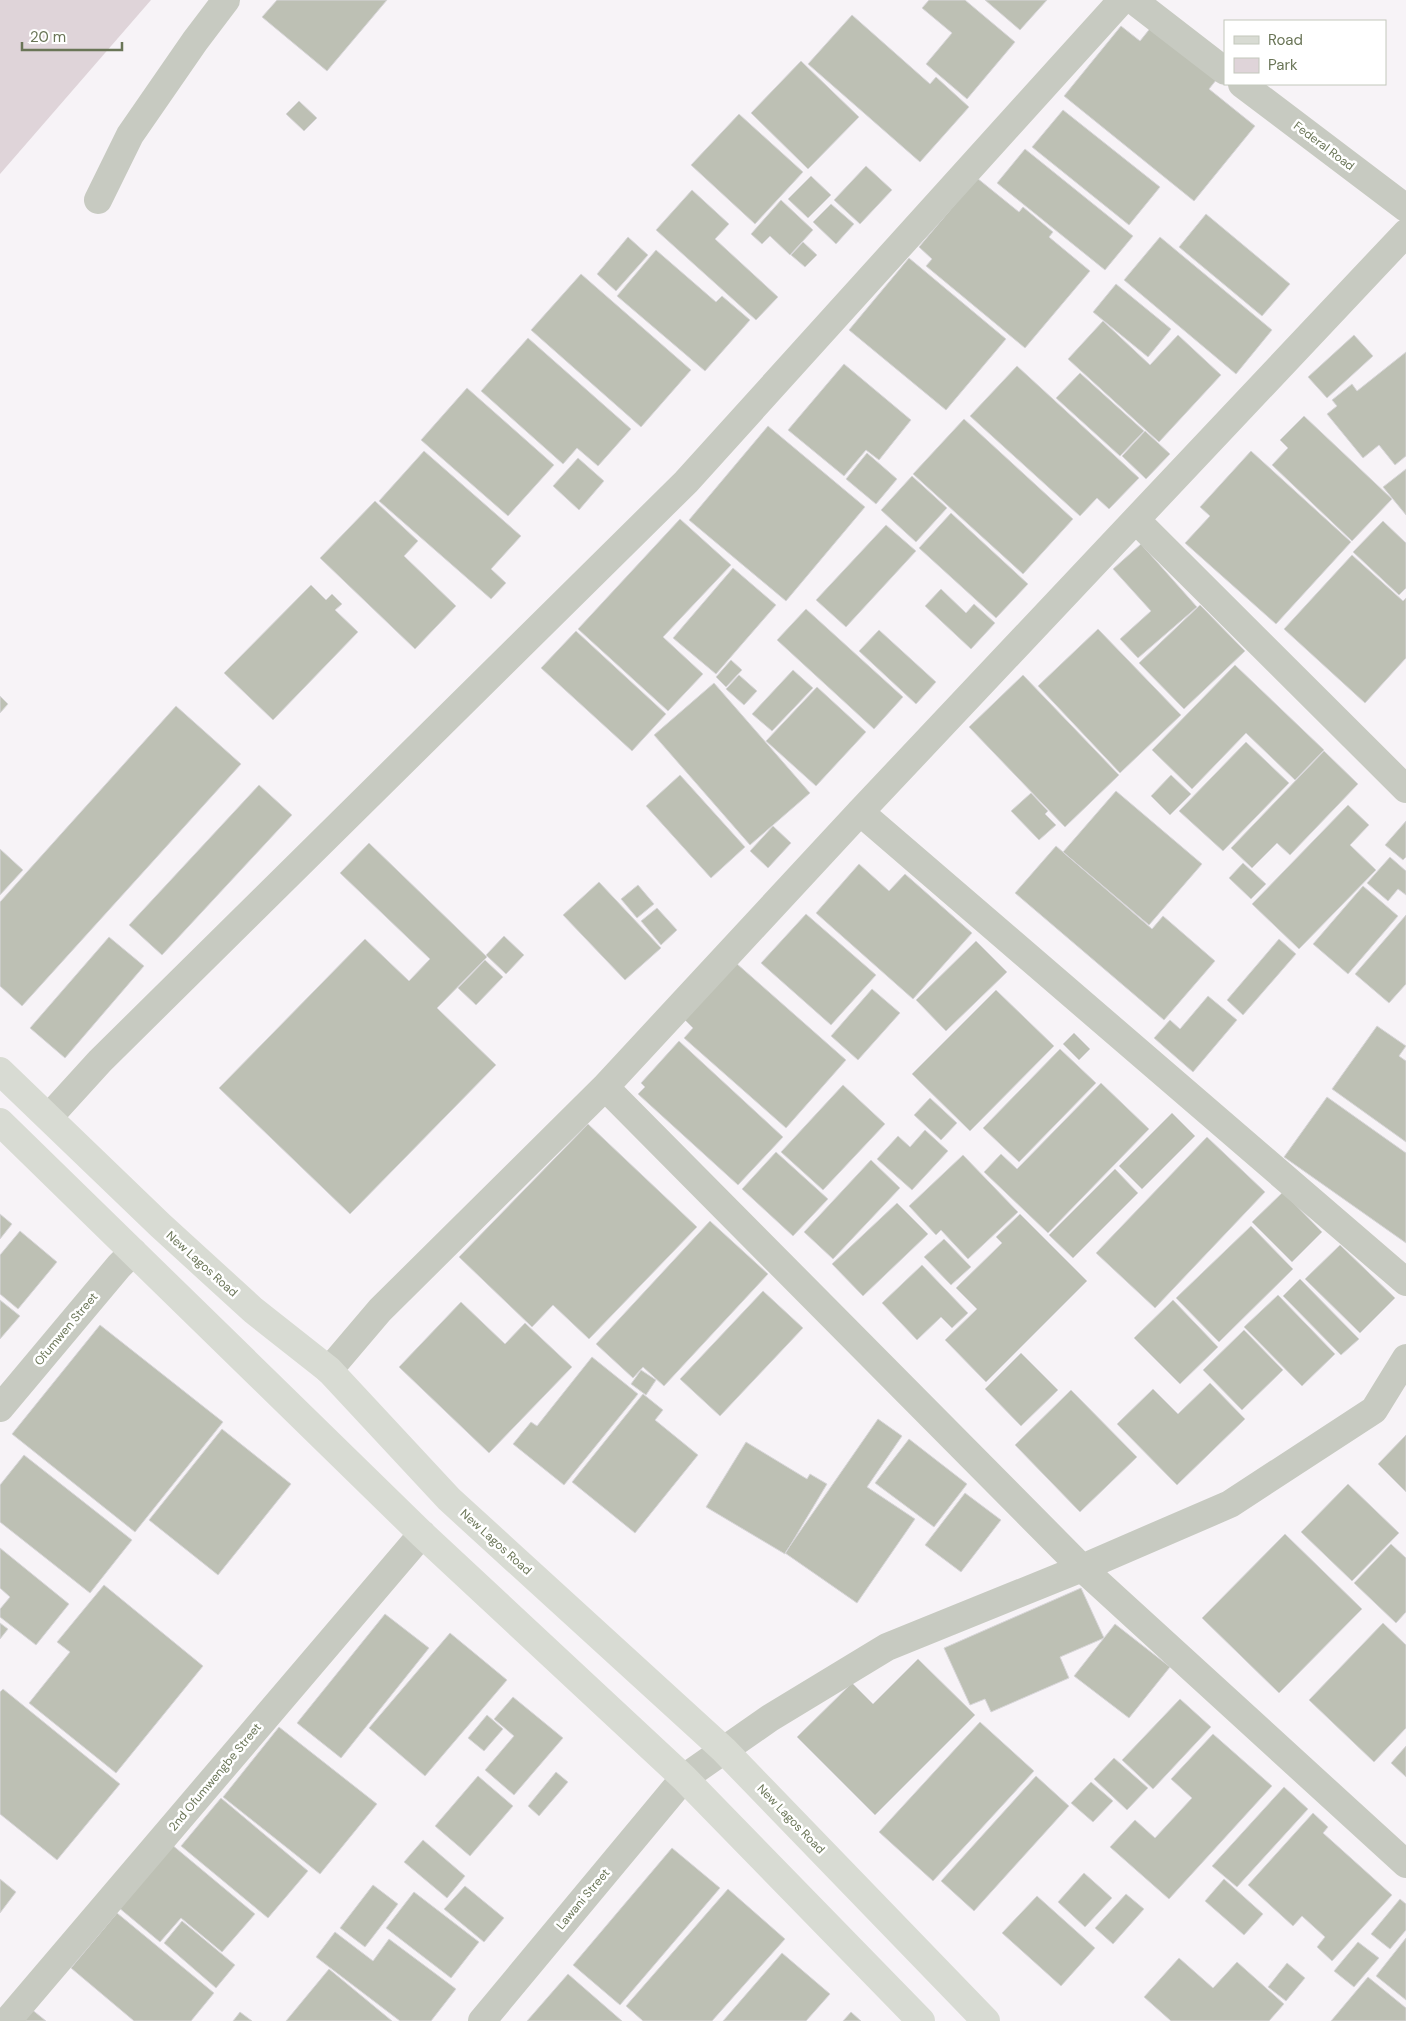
<svg xmlns="http://www.w3.org/2000/svg" width="1406" height="2021" font-family="'DM Sans',sans-serif">
  <style>
    .green { fill: #dfd4d9 }
    .building { fill: #bdc0b4; stroke: #d8d6d9 }
    .lines { fill: none; stroke-linecap: round; stroke-linejoin: round }
    .minor { stroke: #c7cac1; stroke-width: 28 }
    .major { stroke: #d8dbd3; stroke-width: 28 }
    .labels { text-anchor: middle; stroke-width: 5; stroke-linejoin: round; paint-order: stroke }
    .street-label { font-size: 12px; fill: #6a7557; stroke: #fff }
  </style>
  <rect width="100%" height="100%" fill="#f7f3f7"/>
  <path class="green" d="M0,0H151L0,174Z"/>
  <path class="building" d="M277,0H387L327,71L262,17Z
    M929,0H965L1015,42L967,99L926,64L952,33L922,8Z
    M985,0H1047L1020,30Z
    M852,15L930,84L936,77L969,107L920,162L808,64Z
    M1121,26L1140,41L1152,26L1217,79L1209,89L1255,126L1194,201L1064,96Z
    M801,61L859,117L808,169L751,113Z
    M299,101L317,118L304,131L286,114Z
    M1063,110L1160,187L1129,225L1032,147Z
    M739,114L803,172L755,224L691,165Z
    M1025,149L1133,236L1105,270L997,183Z
    M866,166L892,190L860,224L834,200Z
    M811,176L831,195L808,218L788,199Z
    M977,178L1019,212L1023,207L1053,232L1049,237L1090,271L1025,348L926,266L932,259L919,247Z
    M692,190L729,224L715,239L778,297L756,320L656,230Z
    M781,200L813,230L790,255L770,236L762,244L751,234Z
    M831,204L854,224L836,244L813,222Z
    M1206,214L1290,284L1262,316L1179,247Z
    M628,237L648,255L616,291L597,274Z
    M1160,237L1272,330L1236,374L1124,280Z
    M803,242L817,255L805,267L791,255Z
    M656,250L716,302L722,296L750,320L705,371L617,296Z
    M909,258L1006,339L946,410L849,330Z
    M581,274L691,370L641,427L531,330Z
    M1116,284L1171,329L1148,357L1093,312Z
    M1103,321L1150,365L1178,335L1221,375L1159,442L1068,359Z
    M1354,335L1373,356L1327,398L1308,377Z
    M528,338L631,429L598,466L577,448L563,464L481,391Z
    M1406,352V456L1395,465L1379,445L1363,458L1327,414L1337,406L1332,400L1352,384L1357,391Z
    M844,364L911,420L879,460L866,450L844,476L788,430Z
    M1017,366L1139,478L1109,509L1097,498L1080,516L970,416Z
    M1080,373L1144,431L1120,456L1056,398Z
    M467,388L554,465L508,516L421,440Z
    M1304,416L1392,499L1352,541L1272,465L1288,448L1280,440Z
    M964,419L1073,519L1023,574L913,474Z
    M768,426L865,507L786,601L689,520Z
    M1145,431L1170,454L1146,479L1122,456Z
    M424,451L521,536L491,569L506,583L491,599L379,501Z
    M1251,451L1351,542L1276,624L1185,543L1210,516L1200,507Z
    M867,453L897,479L876,504L846,479Z
    M578,458L604,481L579,510L553,486Z
    M1406,469V515L1383,487Z
    M912,476L947,508L916,542L881,510Z
    M375,501L418,541L404,556L456,606L415,649L320,558Z
    M951,513L1028,584L996,618L919,548Z
    M680,519L731,565L663,637L703,674L668,711L578,629Z
    M1383,521L1406,543V588L1399,595L1353,552Z
    M886,525L916,551L846,627L816,600Z
    M1141,544L1197,607L1138,658L1120,639L1151,611L1113,569Z
    M1352,555L1403,601L1406,598V658L1365,703L1284,629Z
    M733,568L776,605L716,674L673,638Z
    M311,585L326,600L332,594L342,604L335,610L358,632L273,720L224,673Z
    M941,589L966,613L974,604L995,623L971,649L925,606Z
    M1200,605L1245,651L1184,709L1139,663Z
    M806,609L903,697L874,729L777,640Z
    M1098,629L1181,715L1120,773L1038,686Z
    M879,630L936,682L916,704L859,651Z
    M576,631L666,714L632,751L541,668Z
    M731,660L742,670L726,687L716,677Z
    M1235,665L1324,750L1295,780L1246,733L1192,789L1152,750Z
    M793,670L813,688L772,731L752,714Z
    M739,675L757,691L744,705L726,689Z
    M1023,675L1119,775L1065,827L969,727Z
    M714,683L810,793L750,845L654,735Z
    M817,687L866,732L816,786L766,741Z
    M0,696L8,704L0,713Z
    M176,706L241,764L22,1006L0,986V902Z
    M1246,742L1289,783L1223,851L1179,811Z
    M1324,751L1358,784L1290,855L1277,843L1252,868L1231,848Z
    M680,775L745,847L711,878L646,806Z
    M1171,775L1191,794L1170,815L1151,796Z
    M259,785L292,815L162,955L129,925Z
    M1116,791L1202,864L1149,925L1063,852Z
    M1031,793L1048,811L1045,814L1056,825L1039,840L1011,811Z
    M1348,805L1369,825L1350,845L1376,870L1299,949L1252,904Z
    M1406,821V857L1403,860L1385,845Z
    M773,826L791,843L768,868L750,851Z
    M369,843L487,957L437,1008L496,1065L350,1214L219,1088L365,939L409,981L430,959L340,873Z
    M1056,846L1152,929L1163,916L1215,961L1164,1020L1015,893Z
    M0,849L23,870L0,895Z
    M1390,857L1406,871V895L1398,889L1388,901L1367,883Z
    M1243,863L1266,884L1251,899L1229,878Z
    M859,864L889,891L905,874L972,933L913,999L816,913Z
    M599,882L661,948L625,980L563,915Z
    M638,885L654,904L637,918L621,899Z
    M1363,886L1398,916L1348,974L1313,944Z
    M657,908L677,930L661,945L641,921Z
    M806,914L876,975L831,1025L761,963Z
    M1406,915V984L1389,1003L1355,974Z
    M504,936L524,955L506,974L486,955Z
    M109,937L144,966L65,1058L30,1028Z
    M1279,939L1296,954L1243,1015L1227,1000Z
    M976,941L1007,972L946,1031L916,1000Z
    M485,960L503,977L476,1005L458,988Z
    M736,963L846,1060L786,1128L684,1038L693,1028L685,1020Z
    M872,989L900,1013L858,1060L831,1036Z
    M996,990L1054,1046L970,1131L912,1074Z
    M1208,996L1237,1020L1193,1072L1154,1038L1170,1020L1180,1029Z
    M1377,1026L1406,1046L1399,1056L1406,1061V1142L1332,1089Z
    M1074,1033L1090,1049L1079,1060L1063,1044Z
    M679,1041L783,1137L738,1185L638,1094L645,1087L641,1083Z
    M1060,1049L1096,1083L1019,1162L983,1128Z
    M1101,1083L1149,1129L1048,1233L984,1172L1001,1154L1017,1169Z
    M843,1085L885,1124L823,1190L781,1152Z
    M1327,1097L1406,1153V1243L1284,1157Z
    M930,1098L957,1123L941,1140L914,1115Z
    M1172,1113L1195,1136L1142,1189L1119,1166Z
    M588,1124L697,1227L589,1339L553,1305L532,1327L459,1257Z
    M925,1130L948,1151L912,1190L877,1159L898,1136L910,1147Z
    M1207,1137L1265,1192L1155,1308L1096,1253Z
    M776,1152L828,1199L793,1236L742,1189Z
    M963,1155L1018,1212L968,1259L941,1230L936,1235L909,1206Z
    M871,1160L900,1188L833,1259L804,1232Z
    M1115,1169L1138,1193L1073,1258L1049,1235Z
    M1283,1192L1322,1232L1292,1262L1252,1222Z
    M897,1203L928,1234L863,1296L832,1264Z
    M0,1214L12,1224L0,1239Z
    M1020,1214L1087,1281L986,1382L945,1340L977,1309L956,1288L1002,1243L996,1237Z
    M710,1221L768,1274L664,1386L643,1367L633,1378L596,1344Z
    M1251,1226L1293,1269L1219,1342L1176,1298Z
    M20,1231L57,1262L18,1309L0,1294V1255Z
    M944,1239L971,1267L951,1285L924,1257Z
    M1340,1245L1395,1298L1360,1333L1305,1279Z
    M922,1265L968,1313L952,1328L941,1317L917,1340L882,1303Z
    M1300,1279L1359,1339L1341,1355L1283,1296Z
    M763,1291L803,1328L720,1416L680,1379Z
    M1278,1295L1335,1354L1302,1386L1244,1327Z
    M0,1300L20,1316L0,1339Z
    M1173,1300L1218,1347L1180,1384L1134,1338Z
    M461,1302L505,1344L525,1323L572,1367L489,1453L399,1367Z
    M100,1325L223,1422L135,1532L12,1434Z
    M1244,1330L1283,1370L1242,1410L1203,1370Z
    M1021,1353L1058,1390L1021,1426L985,1389Z
    M592,1357L638,1394L564,1485L513,1444L531,1422L537,1426Z
    M641,1370L656,1380L646,1395L631,1384Z
    M1210,1383L1245,1419L1177,1485L1117,1424L1153,1389L1178,1414Z
    M1071,1390L1137,1457L1080,1512L1015,1445Z
    M643,1394L663,1410L655,1420L698,1455L635,1533L572,1482Z
    M878,1419L902,1436L867,1487L915,1519L857,1603L785,1553Z
    M222,1429L291,1484L218,1575L149,1520Z
    M1406,1435V1492L1378,1464Z
    M909,1439L967,1484L934,1527L875,1483Z
    M746,1442L807,1479L810,1474L827,1484L785,1554L706,1507Z
    M24,1455L132,1540L90,1593L0,1522V1485Z
    M1348,1484L1399,1533L1352,1581L1301,1532Z
    M965,1493L1001,1520L961,1572L925,1545Z
    M1285,1534L1362,1609L1279,1693L1202,1618Z
    M1391,1544L1406,1558V1612L1396,1623L1354,1583Z
    M0,1548L69,1604L36,1645L0,1617V1609L10,1597L0,1588Z
    M104,1585L203,1666L116,1773L29,1703L70,1652L57,1642Z
    M1081,1588L1104,1638L1060,1657L1069,1678L991,1712L985,1699L970,1705L944,1648Z
    M385,1614L429,1648L341,1758L297,1723Z
    M0,1623L8,1629L0,1639Z
    M1383,1623L1406,1645V1728L1374,1762L1309,1700Z
    M1115,1624L1170,1667L1129,1718L1074,1676Z
    M450,1633L507,1680L425,1776L369,1728Z
    M918,1659L975,1715L875,1815L797,1737L852,1683L873,1704Z
    M3,1689L120,1784L57,1860L0,1814V1692Z
    M513,1697L563,1738L514,1795L485,1770L514,1736L494,1719Z
    M1180,1699L1211,1727L1153,1789L1122,1760Z
    M487,1715L503,1729L484,1751L468,1738Z
    M980,1722L1034,1771L933,1881L879,1832Z
    M279,1727L377,1804L320,1874L223,1797Z
    M1213,1734L1272,1786L1169,1899L1110,1847L1135,1820L1155,1838L1192,1798L1171,1779Z
    M1406,1746V1777L1391,1763Z
    M1114,1758L1148,1788L1127,1810L1094,1779Z
    M556,1772L568,1782L539,1816L528,1806Z
    M478,1776L513,1806L470,1856L435,1826Z
    M1036,1776L1069,1806L974,1911L941,1881Z
    M1091,1782L1113,1801L1093,1822L1071,1803Z
    M1284,1787L1308,1809L1237,1887L1212,1866Z
    M221,1798L308,1871L268,1918L181,1846Z
    M1313,1813L1328,1827L1323,1833L1392,1895L1332,1961L1317,1947L1325,1937L1302,1916L1293,1926L1248,1885Z
    M423,1840L465,1876L447,1898L404,1862Z
    M171,1844L255,1914L222,1952L181,1918L160,1942L118,1907Z
    M672,1848L720,1888L620,2005L573,1965Z
    M1084,1873L1112,1898L1085,1927L1058,1902Z
    M0,1879L16,1892L0,1913Z
    M1224,1879L1263,1914L1244,1935L1205,1901Z
    M373,1885L398,1904L365,1947L340,1928Z
    M465,1886L504,1918L484,1942L444,1909Z
    M728,1889L785,1939L712,2021H643L626,2006Z
    M414,1892L479,1942L451,1978L386,1928Z
    M1126,1894L1144,1909L1113,1944L1095,1928Z
    M1037,1896L1095,1948L1061,1986L1002,1933Z
    M1400,1899L1406,1904V1930L1390,1949L1371,1934Z
    M117,1913L214,1993L191,2021H134L71,1968Z
    M182,1921L235,1965L216,1988L164,1943Z
    M335,1932L373,1961L389,1939L456,1989L431,2021H400L316,1957Z
    M1406,1938V2000L1376,1976Z
    M1358,1942L1379,1958L1354,1987L1334,1971Z
    M782,1953L830,1994L806,2021H723Z
    M1179,1958L1213,1988L1237,1962L1284,2004L1269,2021H1171L1144,1997Z
    M1287,1963L1305,1978L1286,2001L1268,1987Z
    M329,1969L392,2021H286Z
    M568,1974L622,2021H527Z
    M1368,1977L1406,2008V2021H1331Z
    M25,2004L46,2021H12Z
    M240,2012L252,2021H233Z
    M851,2012L861,2021H843Z"/>
  <g class="lines">
    <path class="minor" d="M1133,0L1225,71
      M1242,84L1406,208
      M98,200L130,135L195,41L226,0
      M1136,520L1406,789
      M860,812L1406,1282
      M605,1087L1082,1568L1406,1864
      M49,1117L100,1061L686,482L1122,0
      M329,1370L380,1310L605,1087L860,812L1406,233
      M0,1408L119,1266L133,1252
      M7,2021L422,1534
      M482,2021L684,1778L770,1718L887,1647L1082,1568L1230,1504L1374,1410L1406,1358"/>
    <path class="major" d="M0,1071L160,1225L253,1310L329,1370L449,1499L724,1750L986,2021
      M0,1122L422,1534L684,1778L921,2021"/>
  </g>
  <g class="labels">
    <g class="street-label">
      <text transform="translate(1324 146) rotate(37)" y="4">Federal Road</text>
      <text transform="translate(202 1264) rotate(42)" y="4">New Lagos Road</text>
      <text transform="translate(66 1329) rotate(-50)" y="4">Ofumwen Street</text>
      <text transform="translate(496 1542) rotate(42)" y="4">New Lagos Road</text>
      <text transform="translate(215 1777) rotate(-50)" y="4">2nd Ofumwengbe Street</text>
      <text transform="translate(791 1819) rotate(46)" y="4">New Lagos Road</text>
      <text transform="translate(583 1899) rotate(-50)" y="4">Lawani Street</text>
    </g>
  </g>
  <rect x="1224" y="20" width="162" height="65" fill="#ffffff" stroke="#c3c8bc"/>
  <rect x="1234" y="36" width="25" height="8" fill="#d8dbd3" stroke="#c3c8bc"/>
  <text x="1268" y="45" font-size="15" fill="#6a7557">Road</text>
  <rect x="1234" y="58" width="25" height="15" fill="#dfd4d9" stroke="#c3c8bc"/>
  <text x="1268" y="70" font-size="15" fill="#6a7557">Park</text>
  <path d="M22 42v8h100v-8" fill="none" stroke="#6a7557" stroke-width="2.5"/>
  <text x="30" y="42" font-size="15" fill="#6a7557" stroke="#ffffff" stroke-width="4" paint-order="stroke">20 m</text>
</svg>
